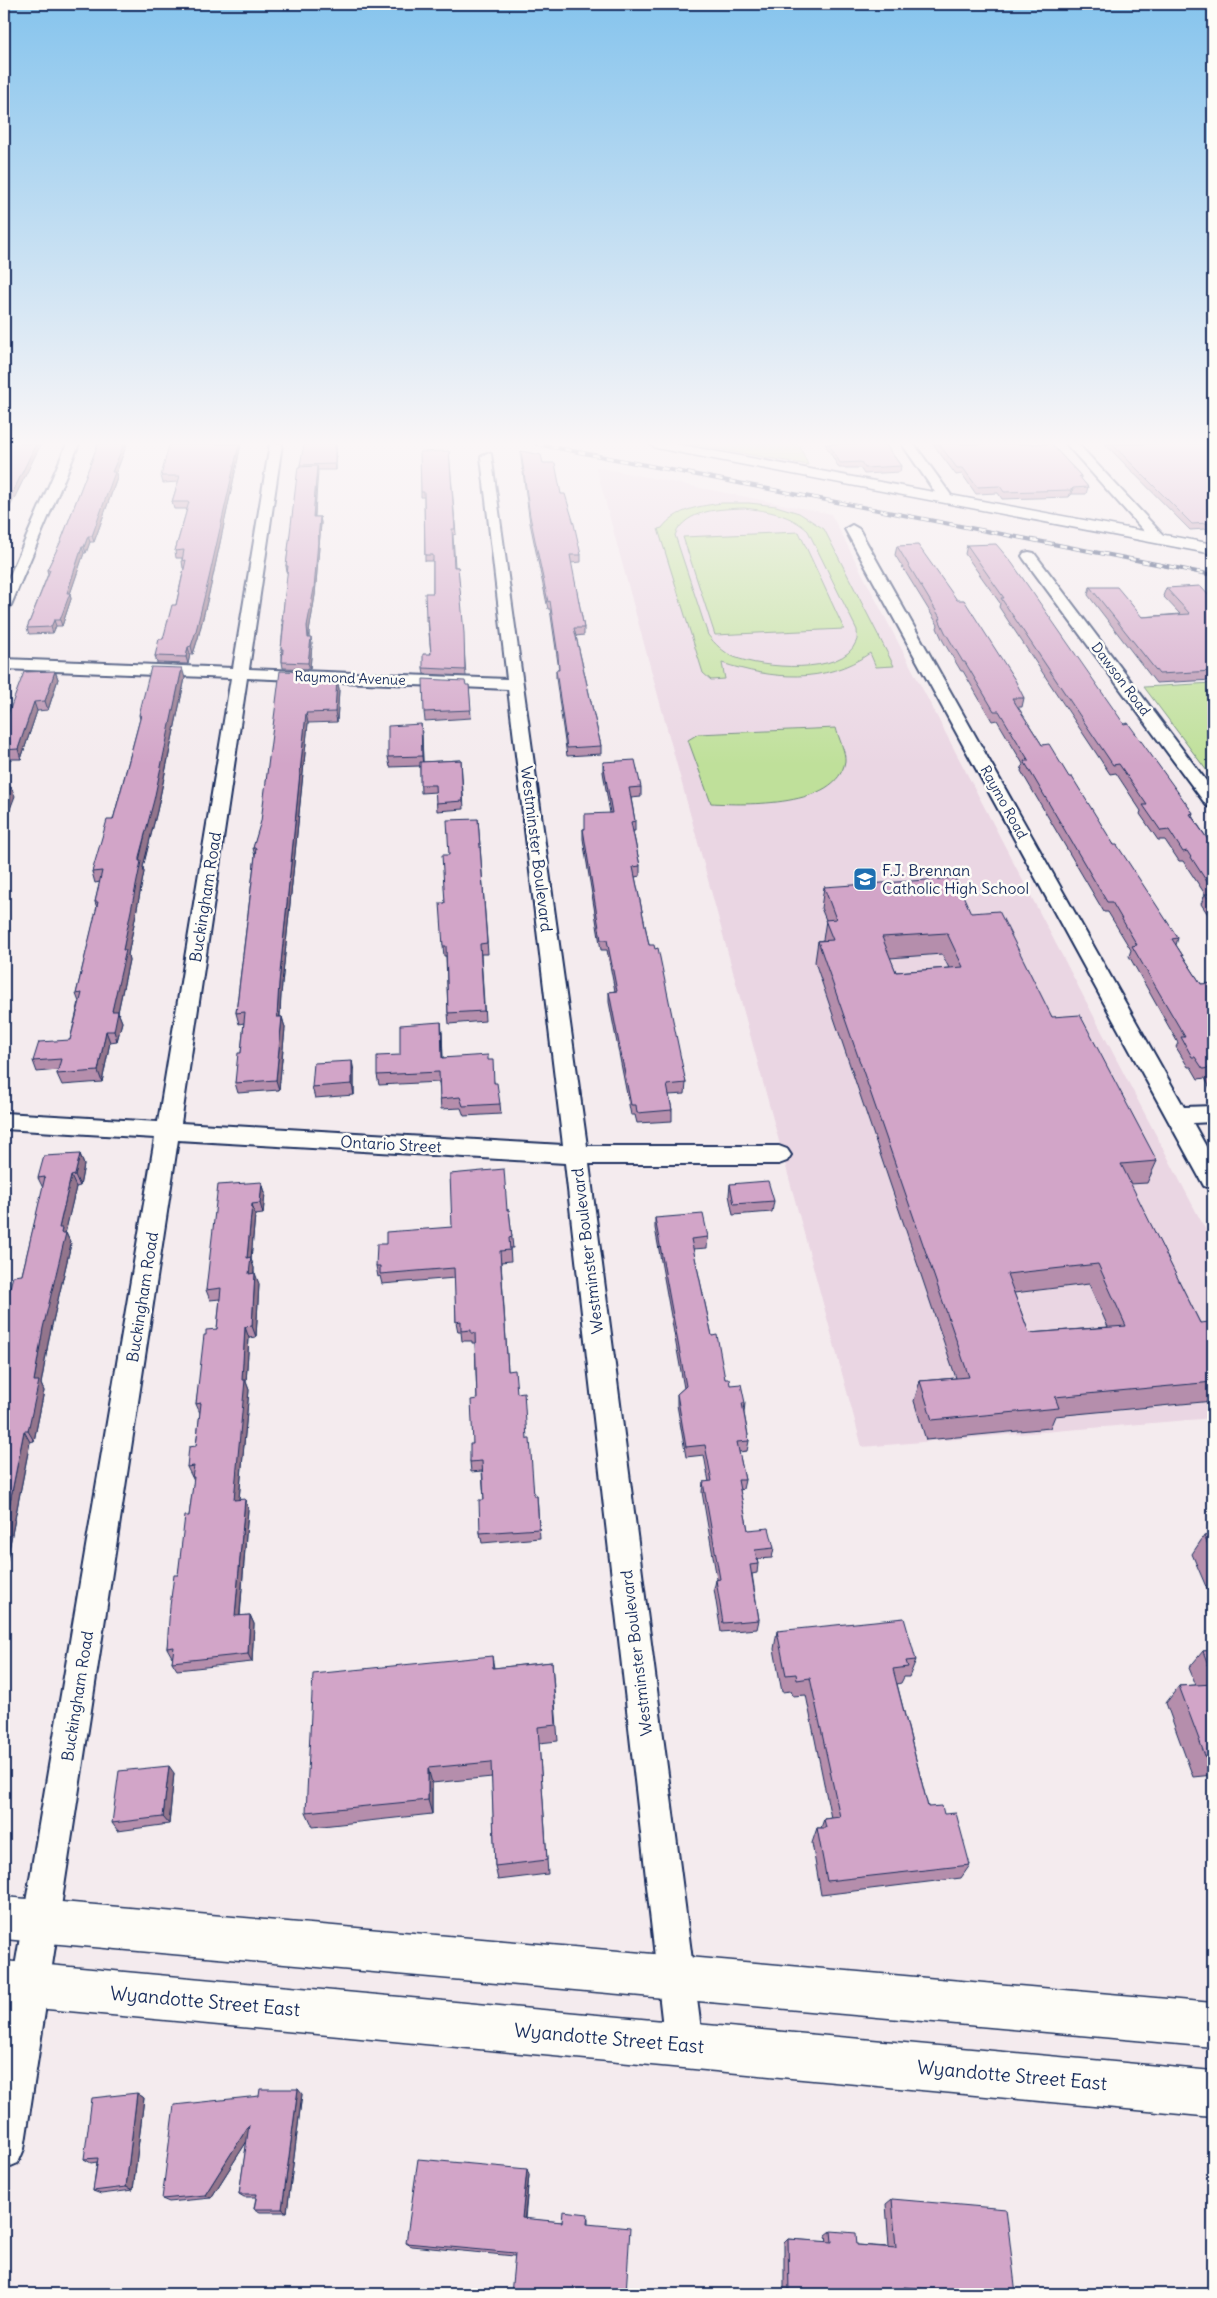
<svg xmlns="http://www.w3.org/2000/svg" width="1217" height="2298" font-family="Delius,sans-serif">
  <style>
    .built { fill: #ead6e3 }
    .green { fill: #bfe09a; stroke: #6d887c; fill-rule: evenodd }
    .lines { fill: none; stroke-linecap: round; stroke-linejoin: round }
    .minor-casing { stroke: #1b2f5e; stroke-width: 4 }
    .tertiary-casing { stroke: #1b2f5e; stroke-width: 3 }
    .secondary-casing { stroke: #1b2f5e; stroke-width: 3 }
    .minor { fill: #fdfcf7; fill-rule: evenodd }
    .tertiary { fill: #fdfcf7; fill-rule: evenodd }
    .secondary { fill: #fdfcf7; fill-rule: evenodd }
    .rail-casing { stroke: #1b2f5e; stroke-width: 4 }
    .rail { stroke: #fdfcf7; stroke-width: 2.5; stroke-dasharray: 7; stroke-linecap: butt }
    .wall { fill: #b58eac; stroke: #1b2f5e; fill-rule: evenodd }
    .shaded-wall { fill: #93748c; stroke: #1b2f5e }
    .building { fill: #d2a5c8; stroke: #1b2f5e; fill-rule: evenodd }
    .labels { text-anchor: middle; stroke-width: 5; stroke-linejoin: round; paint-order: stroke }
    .far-street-label { font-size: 14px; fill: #1b2f5e; stroke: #fdfcf7 }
    .street-label { font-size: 16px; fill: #1b2f5e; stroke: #fdfcf7 }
    .poi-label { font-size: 16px; fill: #1b2f5e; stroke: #fdfcf7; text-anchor: start }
    .near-street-label { font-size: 19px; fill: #1b2f5e; stroke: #fdfcf7 }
  </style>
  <rect width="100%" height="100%" fill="#f4ebee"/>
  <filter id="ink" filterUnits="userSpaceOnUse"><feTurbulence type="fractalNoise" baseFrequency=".02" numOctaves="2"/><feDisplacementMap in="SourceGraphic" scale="10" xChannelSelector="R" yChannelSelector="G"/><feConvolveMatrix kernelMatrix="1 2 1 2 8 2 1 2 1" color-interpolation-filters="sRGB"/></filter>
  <g filter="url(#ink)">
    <path class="built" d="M596,467L831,514L1213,1244V1418L862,1447Z"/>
    <path class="green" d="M690,444H799L808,465Z
      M722,503H749L776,506L799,513L824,529L894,666L876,667L870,653C824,685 772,679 722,663L725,679L711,680L703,673L658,529L662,528C676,509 700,506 722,503ZM744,508C768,511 790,514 808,531L857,630C857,633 858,639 856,642C843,676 761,668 734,657C723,652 715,644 708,635L675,535C686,509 721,509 744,508Z
      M799,532L844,629L715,635L683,537Z
      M1213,683V779L1144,687Z
      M836,728C838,737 846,752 845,761C838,808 745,805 711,803L688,740L698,734Z"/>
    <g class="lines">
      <g class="minor-casing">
        <path id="minor" d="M67,444H79L11,605L9,608L4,609V589Z
          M270,444H282L249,669L507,679L481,457L487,453L491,454L587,1146H779L787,1149L791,1155L787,1161L779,1164H589L703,2045L698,2059L684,2064L670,2059L665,2045L565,1163L178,1140L24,2149L18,2163L4,2169V2032L155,1138L4,1129V1113L158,1122L231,678L4,669V659L233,668ZM247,678L508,689L563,1145L181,1123Z
          M902,444H914L953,498L951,501H941Z
          M1066,444H1078L1163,535L1165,538L1163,541H1153Z
          M852,525L859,529L1184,1107L1213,1106V1122L1193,1123L1213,1159V1189L1204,1186L845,529Z
          M1029,552L1034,553L1213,790V807L1207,806L1024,559L1022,556L1024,553Z"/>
      </g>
      <g class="tertiary-casing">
        <path id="tertiary" d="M649,444H676L1213,544V554L656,448Z"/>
      </g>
      <g class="secondary-casing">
        <path id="secondary" d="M4,1897L1213,2003V2047L4,1939Z
          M4,1961L1213,2071V2117L4,2005Z"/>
      </g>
      <use href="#minor" class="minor"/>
      <use href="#tertiary" class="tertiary"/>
      <use href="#secondary" class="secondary"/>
      <g class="rail-casing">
        <path id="rail" d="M537,444L1213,575"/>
      </g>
      <use href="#rail" class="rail"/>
    </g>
    <path class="wall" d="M98,444H127L116,473L117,478L94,542H90L86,553H84L70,594L71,599L62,626H56L53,633L29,634L27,628L48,574L47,570L61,541Z
      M198,444H241L211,585L198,638L193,654H190L188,664L157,663L155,656L163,639L176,605L184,568H183L182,561V558H176L175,551L187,509H174L172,502L178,482L163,483L161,476Z
      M311,444H336V470H317L315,517H320L321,523L315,595L309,632V638L312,644L310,669L283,668L282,662V656L281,649L283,627L282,621L288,572H287L286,566L300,465Z
      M825,444H885L901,466L900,472L864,474L860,468H839Z
      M933,444H1051L1081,476V479L1088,487L1086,494H1072L1069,497L1002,499L998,493L976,494L962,474L956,475Z
      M1105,444H1209L1213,447V536L1205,529L1190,530Z
      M449,451L456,534L453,535L455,567H458L466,676L424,674L423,668L431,654L428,622H426V617L433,593V561H425L424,497H421V492Z
      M521,451L543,463L561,494L581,555V562L571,563L584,628V635L576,636L601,746V754L567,756L556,678V670H559L558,663L550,609H548L530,523L521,458Z
      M967,545L1124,724L1193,813L1192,816L1213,847V922L1201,904L1205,894L1183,861H1179L1165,840H1158L1140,814L1141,811L1116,773L1110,774L999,607L1000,603L965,554Z
      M897,546L1024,698L1022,707H1018L1042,745L1114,845L1178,938L1176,945L1201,984H1213V1087L1210,1088L1205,1078L1198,1079L1191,1067H1188L1176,1047L1178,1043L1129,956L1131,950L1108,912H1104L1021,771L1023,764L997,720L992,721L963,671H961L943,641L937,628L938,625L895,555Z
      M1090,587L1142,617L1180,614L1163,596L1166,588L1213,600V680L1156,683L1088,595Z
      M55,671L58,679L48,710L37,711L21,759H4V717H7Z
      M185,678L157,811L143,867L144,872L128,955L129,960L118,1012L122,1022L117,1041L110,1042L102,1082L62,1085L57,1074L58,1070L37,1072L33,1061L70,1040L79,1002L76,994L97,908L95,902L100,882L95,883L92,872L113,820L140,719L139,715Z
      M337,679L339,689L337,722L308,723L281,994L280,1017H282L285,1028L279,1090L238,1093L235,1083L241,1053L244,1023L239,1024L236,1013L255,856L253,848L308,680Z
      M469,685L471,718L425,721L424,712Z
      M422,734L423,762L461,760L464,809L437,811L436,792L421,793L420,766L390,767L388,757Z
      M603,762L641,787V797L631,798L635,821V831H633L640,866V876L635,877L649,945L686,1083L685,1094L669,1095L672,1110V1121L637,1123L635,1115H631L609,1002V992L615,991L607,950H601L583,839V829H585L610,813L603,772Z
      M478,819L488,954H481L485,1021L449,1024L448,1013L446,956H444L443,946L445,903L449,855Z
      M824,887L971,913L1052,1017L1157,1161L1147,1183L1130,1184L1200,1323L1213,1328V1401L1055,1416L1050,1428L926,1440L914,1401L920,1381L956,1378L815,962L818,941L823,940L826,920L821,908ZM942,954L949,968L896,972L890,958ZM1089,1284L1108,1327L1029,1333L1014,1293Z
      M442,1032L443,1058L488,1060L500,1104L501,1114L464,1116L461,1108L441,1109L439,1082L379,1085L377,1075L400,1055Z
      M354,1071V1095L315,1098L312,1087Z
      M80,1154L84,1165L80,1186L76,1187L65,1233H66L71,1244L49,1338L41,1384L44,1391L34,1441L30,1442L4,1575L22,1275L43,1188L38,1178Z
      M262,1182L265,1193L263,1214L255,1215L251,1259L254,1268V1274L259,1284L256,1337L249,1338L246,1382L249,1390L239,1499L248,1509L240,1616L250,1615L254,1624L252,1662L177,1670L172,1662L173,1657H172L167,1648L178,1575L189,1516L194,1481L187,1467L196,1446L200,1413L196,1404L206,1335L217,1329L220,1299L210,1300L206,1290Z
      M730,1184L774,1201L772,1212L733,1215L729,1195Z
      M507,1210H509L513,1248H510L511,1261L501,1262L508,1371L517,1393L527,1439L534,1496H537L540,1538L482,1543L480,1533L484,1500L482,1471L471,1472L470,1462L473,1444L477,1399L475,1343H472V1341H462L461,1332H458L456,1322L455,1278L382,1284L380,1276L378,1277L376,1266L386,1244L452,1227Z
      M655,1218L708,1237L707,1248L693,1249L712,1336L725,1379L745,1403L744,1413L749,1441L747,1451L739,1452L745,1480L743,1489L740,1490L748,1530L774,1548L772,1558L757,1559L758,1564L757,1573L752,1574L759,1620L757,1629L721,1632L714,1589L716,1580L717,1579L702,1492L703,1482H709L704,1455L686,1457L677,1405V1394L684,1388L655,1228Z
      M1213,1535V1603L1192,1554L1204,1536Z
      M777,1631L916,1660L909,1677H904L901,1683L897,1684L928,1807L944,1814L970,1865L961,1878L821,1895L812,1843L817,1828H821L824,1819L831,1818L806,1695L793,1696L791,1691L782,1692L774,1649Z
      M1213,1650V1775L1193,1777L1166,1703L1179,1686L1196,1685L1189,1668L1203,1651Z
      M492,1656L494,1668L552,1662L558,1741L539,1743L548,1874L498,1880L495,1866L492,1777L432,1783V1814L313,1827L306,1812Z
      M174,1773L169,1824L118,1831L112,1823Z
      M137,2093L144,2098L133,2190L101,2194L93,2191L97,2162L91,2163L84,2159Z
      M302,2094L287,2212H260L254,2209L256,2197H244L239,2194L247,2141L211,2198L169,2202L162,2199Z
      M529,2175L525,2219L562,2222L588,2218V2224L514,2256L411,2246L406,2243Z
      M892,2199L1016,2294H952L904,2290L905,2294H784V2243L788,2239L827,2242L826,2235L831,2231L857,2245L889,2247L886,2204Z"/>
    <path class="shaded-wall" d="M36,444H41L7,513L5,520L7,526L4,534V510Z
      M124,444H127L116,473L117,478L94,542L92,536L112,472Z
      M239,444H241L211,585L198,638L193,654L191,646Z
      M335,444H336V470L335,464Z
      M317,466L318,472L314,523L313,517Z
      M1073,488L1072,494L1069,497L1071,490Z
      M320,517L321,523L315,595L309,632V644L307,626Z
      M88,536L90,542L86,553L84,547Z
      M82,547L84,553L70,594L71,599L62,626L60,620L67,593Z
      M54,620L56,626L53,633L51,627Z
      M311,638L312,644L310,669L308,663Z
      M188,647L190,654L188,664L186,657Z
      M182,668L185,678L157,811L143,867L144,872L128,955L129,960L118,1012L122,1022L117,1041L114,1031L112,1011L139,861Z
      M55,671L58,679L48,710L45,701Z
      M337,679L339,689L337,722L335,712Z
      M34,702L37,711L21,759L18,749Z
      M306,713L308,723L281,994L279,1028L277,1017L279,983Z
      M421,724L422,734L423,766L422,756Z
      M11,787L15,796L4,825V807Z
      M282,1017L285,1028L279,1090L276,1080Z
      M441,1022L442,1032L443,1068L442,1058Z
      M106,1031L110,1042L102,1082L98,1071Z
      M352,1061L354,1071V1095L352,1084Z
      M80,1154L84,1165L80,1186L75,1175Z
      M71,1176L76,1187L65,1234L66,1233L71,1244L49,1338L41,1384L44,1391L34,1441L28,1431L34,1381L59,1228Z
      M262,1182L265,1193L263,1214L260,1203Z
      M252,1204L255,1215L251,1259L254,1268L253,1285L249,1274L247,1258Z
      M255,1273L259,1284L256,1337L252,1326Z
      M245,1327L249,1338L246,1382L249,1390L238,1510L234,1500Z
      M24,1431L30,1442L4,1575V1532Z
      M245,1499L248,1509L239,1625L235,1616Z
      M250,1615L254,1624L252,1662L248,1654Z
      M169,1766L174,1773L169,1824L163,1817Z
      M428,1768L432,1783V1814L428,1800Z
      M298,2089L302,2094L287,2212L282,2209Z
      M137,2093L144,2098L133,2190L126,2187Z
      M249,2125L254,2130L211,2198L205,2195Z
      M527,2169L529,2175L524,2223L522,2218Z"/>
    <path class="building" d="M4,444H36L4,510Z
      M98,444H124L112,472H115L92,536H88L84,547H82L67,593H70L60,620H54L51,627L27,628L50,570H47L61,541Z
      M198,444H239L209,578L196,631L191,646L188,647L186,657L155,656L159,639H163L172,605H176L186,560L182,561L184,550L175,551L189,502H172L180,476H161L169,445Z
      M311,444H335V464L300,465L304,445Z
      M829,444H885L901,466L865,468L861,462L840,463Z
      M939,444H1051L1081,476H1079L1088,487L1073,488L1071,490L1004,492L1000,486L977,487L963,468H957Z
      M1112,444H1209L1213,447V529L1207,523L1192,524Z
      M449,451L455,529H452L454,567H458L464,633L465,670L423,668V654H431L428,616L426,617L425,593H433V555H425L424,492H421L420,452Z
      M521,451L541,455L543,463H555L561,494H565L574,524L581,555H570L584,628H574L601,746L567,748L556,670H559L558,655L550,601L548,602L530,516Z
      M317,466L313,517H320L314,589L307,626L308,638H311L308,663L282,662L283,649H281L284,621H282L288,566H286L298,467Z
      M996,544L1012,563L1124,724L1128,723L1193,813L1190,814L1213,847V891L1187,851L1183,852L1169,830L1161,831L1143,805H1147L1119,764L1113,765L1001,598H1004L967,545Z
      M918,545L957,600H964L1015,680L1024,698H1012L1042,745L1049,744L1069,777H1072L1114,845H1117L1178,938L1172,939L1201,984L1213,983V1075L1209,1068L1203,1069L1195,1057H1192L1181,1037H1185L1132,946L1137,945L1112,902H1107L1024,761H1029L999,711H994L965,662H963L945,632L939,619H941L897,546Z
      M1200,586L1213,600V671L1159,674L1090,587H1117L1142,617L1190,614L1166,588Z
      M151,667L182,668L154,800L139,857V861H141L123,950H126L112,1011H118L114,1031H106L98,1071L57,1074L61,1059L33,1061L39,1042L70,1040L82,993L76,994L98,902H95L102,871L92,872L107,820H113L141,715H139Z
      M55,671L45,701L34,702L18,749L4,750V717H7L24,672Z
      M280,671L307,672L306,681L337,679L335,712L306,713L279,983L277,1017H282L276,1080L235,1083L238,1053H241L245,1012L236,1013L256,848H253L261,821Z
      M423,679L465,681L466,685H469L471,710L424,712Z
      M421,724L422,756L388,757V726Z
      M461,760L463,801L436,803L435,785H420V762Z
      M635,760L641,787L629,788L635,821L631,822L640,866L633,867L649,945H654L655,949L658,948L686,1083L667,1085L672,1110L637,1113L636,1105H631L609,992L617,991L607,940H601L583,829H585V814L612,813L603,762Z
      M4,787H11L4,807Z
      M478,819L487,943L480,944L484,1011L448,1013L446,946H443L440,903H445L442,855H449L447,820Z
      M955,878L971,913L999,911L1052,1017L1080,1015L1157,1161L1121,1164L1200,1323L1210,1322L1213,1328V1382L1055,1397L1059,1408L932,1420L920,1381L969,1377L818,941L833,940L825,920L836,919L824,887ZM947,933L963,967L896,972L882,937ZM1098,1264L1126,1326L1029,1333L1007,1274Z
      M1205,894H1213V906Z
      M441,1022L442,1058L488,1055V1060H493L494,1083H497L500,1104L463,1106L460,1097L440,1099L439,1072L377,1075V1056L400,1055V1025Z
      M352,1061V1084L312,1087L314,1063Z
      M80,1154L75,1175L71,1176L59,1228H62L61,1233H66L43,1328L34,1381H39L28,1431H24L4,1532V1310L13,1276L22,1275L45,1177L38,1178L44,1156Z
      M504,1169L507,1210H509L512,1237L509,1238L510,1250L500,1251L508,1371L515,1370L517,1393L524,1392L527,1439H530L534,1496H537L539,1529L480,1533L479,1500H484L482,1461L470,1462V1444H473L471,1400L477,1399L475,1333H471V1330L461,1331V1321L456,1322L454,1268L380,1274V1266H376L377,1244H386V1232L452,1227L450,1174Z
      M768,1181L774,1201L734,1204L730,1184Z
      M262,1182L260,1203L252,1204L247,1258L251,1257L249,1274L255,1273L252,1326L245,1327L242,1380H245L234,1500L245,1499L235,1616L250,1615L248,1654L172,1662L174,1647L167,1648L170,1606L174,1575H178L185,1516H189L194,1477H192L194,1466L187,1467L189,1447L196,1446L201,1403L196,1404L204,1335H206V1330L217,1329L221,1288L206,1290L218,1185Z
      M703,1214L708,1237L691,1239L712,1336L717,1335L725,1379H729L730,1385L741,1384L745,1403H742L749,1441L737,1442L745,1480H738L748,1530L769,1528L774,1548L755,1550L758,1564L750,1565L759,1620L723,1623L716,1580L720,1579L703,1482L712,1481L705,1445L686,1447L677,1394L686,1386L655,1218Z
      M1213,1535V1556L1204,1536Z
      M904,1618L916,1660L906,1661L908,1667L893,1669L928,1807L942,1806L944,1814L956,1813L970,1865L827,1881L817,1828H826L824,1819L840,1817L810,1678L797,1680L796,1674L786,1675L777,1631Z
      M1213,1650V1679L1203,1651Z
      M492,1656L493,1668L552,1662L556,1725L538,1727L547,1860L495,1866L491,1762L428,1768V1800L306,1812L313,1674Z
      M1213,1684V1761H1207L1179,1686Z
      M169,1766L163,1817L112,1823L119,1771Z
      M260,2089H298L282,2209H254L257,2194H239L249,2125L205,2195L162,2199L174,2105L259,2096Z
      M137,2093L126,2187L93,2191L98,2158L84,2159L92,2098Z
      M418,2159L527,2169L522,2218L562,2222L563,2211L588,2214L587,2224L630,2228L626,2294H511L515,2253L406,2243Z
      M892,2199L1006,2209L1016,2294H993L904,2287L905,2294H789L788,2239L832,2242L831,2231L856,2233L857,2245L896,2248Z"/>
  </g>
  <linearGradient id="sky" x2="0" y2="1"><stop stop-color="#86c4ed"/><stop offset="0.58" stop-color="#faf6f7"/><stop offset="1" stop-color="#faf6f7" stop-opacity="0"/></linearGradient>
  <rect width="1217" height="765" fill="url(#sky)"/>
  <defs>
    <g id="school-square" transform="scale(1.25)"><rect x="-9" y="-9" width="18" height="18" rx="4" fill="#1f6fb2" stroke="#fdfcf7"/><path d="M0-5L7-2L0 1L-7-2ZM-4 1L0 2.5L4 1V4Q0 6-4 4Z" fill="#fff"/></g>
  </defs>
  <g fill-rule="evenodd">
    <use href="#school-square" x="865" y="879"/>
  </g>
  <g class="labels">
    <g class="far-street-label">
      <text transform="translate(350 678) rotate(2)" y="5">Raymond Avenue</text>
      <text transform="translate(1121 679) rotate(53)" y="5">Dawson Road</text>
      <text transform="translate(1004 802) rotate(61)" y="5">Raymo Road</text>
    </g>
    <g class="street-label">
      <text transform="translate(537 849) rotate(83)" y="6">Westminster Boulevard</text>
      <text transform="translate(205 897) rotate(-81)" y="6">Buckingham Road</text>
      <text transform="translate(391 1144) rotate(3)" y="6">Ontario Street</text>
      <text transform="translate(587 1251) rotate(-97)" y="6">Westminster Boulevard</text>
      <text transform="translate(142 1297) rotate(-81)" y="6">Buckingham Road</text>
      <text transform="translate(636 1653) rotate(-97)" y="6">Westminster Boulevard</text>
      <text transform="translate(77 1696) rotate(-81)" y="6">Buckingham Road</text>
    </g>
    <g class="poi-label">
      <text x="882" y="876">F.J. Brennan<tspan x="882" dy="18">Catholic High School</tspan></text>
    </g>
    <g class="near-street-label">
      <text transform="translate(205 2001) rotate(5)" y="7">Wyandotte Street East</text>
      <text transform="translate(609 2038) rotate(5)" y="7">Wyandotte Street East</text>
      <text transform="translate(1012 2075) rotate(5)" y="7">Wyandotte Street East</text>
    </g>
  </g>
  <rect width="1217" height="2298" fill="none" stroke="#fdfcf7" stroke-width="20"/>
  <rect x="10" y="10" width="1197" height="2278" fill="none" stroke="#1b2f5e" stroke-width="2" filter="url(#ink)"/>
</svg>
